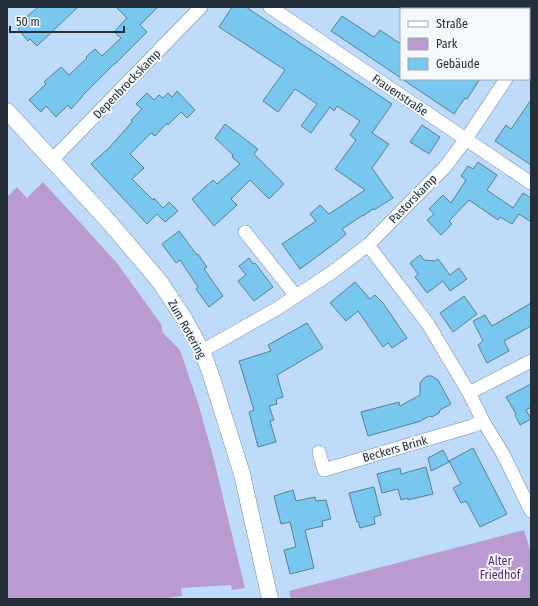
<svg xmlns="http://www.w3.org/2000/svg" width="538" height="606" font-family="'Fira Sans Condensed',sans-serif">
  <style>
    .green { fill: #ba9bd1 }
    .building { fill: #77c7ee; stroke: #5a8194 }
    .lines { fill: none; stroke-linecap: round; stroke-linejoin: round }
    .minor-casing { stroke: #718ca8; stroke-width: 14 }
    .tertiary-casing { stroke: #718ca8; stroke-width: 17 }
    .minor { stroke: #fff; stroke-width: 13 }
    .tertiary { stroke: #fff; stroke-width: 16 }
    .labels { text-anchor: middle; stroke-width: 4; stroke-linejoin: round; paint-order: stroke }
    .street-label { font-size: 12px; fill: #242f3a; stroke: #f6f9fc }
    .park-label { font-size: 12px; fill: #582a74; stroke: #f6f9fc }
  </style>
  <rect width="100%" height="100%" fill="#bfdbfa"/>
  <path class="green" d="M43,182L117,263L161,324L163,333L180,350L198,403L213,456L245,588L232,590L231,585L181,588L182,596L158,599H7V197L17,187L27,198Z
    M524,530L531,553V599H291L289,591Z"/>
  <path class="building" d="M38,7H78L37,46L30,39L28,41L18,29L26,21L24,19Z
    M116,7H158L140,25L147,32L115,64H114L82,96V97L71,109L68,105L56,117L46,106L41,112L29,100L46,84L44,82L61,67L69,75L87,58L86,57L95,49L102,56L121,38L114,32L127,18Z
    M232,7H246L392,104L372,133L389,144L372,168L393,198L374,210L373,209L363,216V215L342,229L346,234L338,241L300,269L282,244L316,221L310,214L320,205L329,214L365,190L335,169L356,140L350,135L360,121L337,106L334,111L330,107L311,133L301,126L317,104L295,89L278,112L263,101L285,70L219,27Z
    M342,16L374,37L380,30L401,44V78L331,31Z
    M402,79H480L467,99L465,98L454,114Z
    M177,91L195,110L187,118L181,112L168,125L167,123L155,136L151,133L130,154L144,168L132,179L153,200L154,198L163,208L169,202L178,211L165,222L157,214L147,224L91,164L109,148L132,122L131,120L142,109L136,104L147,93L154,100L159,95L163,98L168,93L172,97Z
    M531,100V165L495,141L506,125L511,129Z
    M225,124L258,149L254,154L284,184L269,199L250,180L231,199L237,205L214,226L192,199L213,180L217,184L240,164L232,157L233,155L215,138Z
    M422,125L440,137L429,154L410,142Z
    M478,162L497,175L487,190L513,208L523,193L531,198V222L519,214L512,224L500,217L498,220L469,200L449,221L452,224L441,235L427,220L434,214L429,209L443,195L451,203L466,180L461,176L468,166L473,169Z
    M179,231L197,255L198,254L207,267L204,269L223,296L209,307L196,289L198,287L180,260L176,263L162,244Z
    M420,255L424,260L435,261L438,259L450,275L459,268L467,279L450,291L443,281L427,293L415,277L418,274L410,263Z
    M249,258L253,264L255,263L273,287L254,301L238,281L246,275L239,266Z
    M355,282L370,299L375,295L383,303L407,338L392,348L388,343L383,347L358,311L346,321L330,303Z
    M464,296L477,314L453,332L440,313Z
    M531,303V326L504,341L509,351L487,363L478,345L483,341L473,321L485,315L492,326Z
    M307,323L323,348L277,375L283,397L276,399L277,404L269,406L274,420L270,421L276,442L258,447L249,412L254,410L239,361L271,351L268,345Z
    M427,376H432L438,380L451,404L440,410L439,413L432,417L429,416L421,421L368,436L361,412L399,402L400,406L420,395V383L423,379Z
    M531,384V407L526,410L531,419L520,425L515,415L516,414L506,397Z
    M473,448L507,514L480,527L466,501L461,503L453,488L461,484L449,461Z
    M443,450L449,462L431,471L428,458Z
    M426,467L433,494L408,500V498L401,500L398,489L382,493L377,474L400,468L401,474Z
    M374,487L381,515L374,517L375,524L360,528L358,521L357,522L349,493Z
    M293,490L296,501L315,497L316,501L326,500L331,519L322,521L323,526L305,530L314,568L290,574L284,550L296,547L290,522L281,524L274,496Z"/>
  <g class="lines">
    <g class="minor-casing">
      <path id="minor" d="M270,7L531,183
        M529,43L531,39
        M52,160L201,7
        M245,232L296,296
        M368,245L428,324L469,393L483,421L503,454L531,511
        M202,351L278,308L331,273L368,245L445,167L466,139L506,79
        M469,393L531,361
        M319,452L324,470L472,426L483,421"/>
    </g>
    <g class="tertiary-casing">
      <path id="tertiary" d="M7,111L110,223L160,282L185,320L202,351L210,372L242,474L270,599"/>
    </g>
    <use href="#minor" class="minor"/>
    <use href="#tertiary" class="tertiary"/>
  </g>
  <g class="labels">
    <g class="street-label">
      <text transform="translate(127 84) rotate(-46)" y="4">Depenbrockskamp</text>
      <text transform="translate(400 95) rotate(34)" y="4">Frauenstraße</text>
      <text transform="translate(413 199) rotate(-46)" y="4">Pastorskamp</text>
      <text transform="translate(187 329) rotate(61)" y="4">Zum Rotering</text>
      <text transform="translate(395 449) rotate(-16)" y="4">Beckers Brink</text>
    </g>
    <g class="park-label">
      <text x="500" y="565">Alter<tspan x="500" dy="14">Friedhof</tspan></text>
    </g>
  </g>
  <rect width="538" height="606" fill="none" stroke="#242f3a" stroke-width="16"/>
  <rect x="400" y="8" width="130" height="72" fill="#f6f9fc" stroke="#a2a8ae"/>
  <rect x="408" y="21" width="20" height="6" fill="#ffffff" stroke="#a2a8ae"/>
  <text x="436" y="28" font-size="12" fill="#242f3a">Straße</text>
  <rect x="408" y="38" width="20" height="12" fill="#ba9bd1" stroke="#a2a8ae"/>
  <text x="436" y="48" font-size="12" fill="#242f3a">Park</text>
  <rect x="408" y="58" width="20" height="12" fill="#77c7ee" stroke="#a2a8ae"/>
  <text x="436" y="68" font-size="12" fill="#242f3a">Gebäude</text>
  <path d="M10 26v6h114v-6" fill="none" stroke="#242f3a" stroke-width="2"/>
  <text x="16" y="26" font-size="12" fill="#242f3a" stroke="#f6f9fc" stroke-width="3" paint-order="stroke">50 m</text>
</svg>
